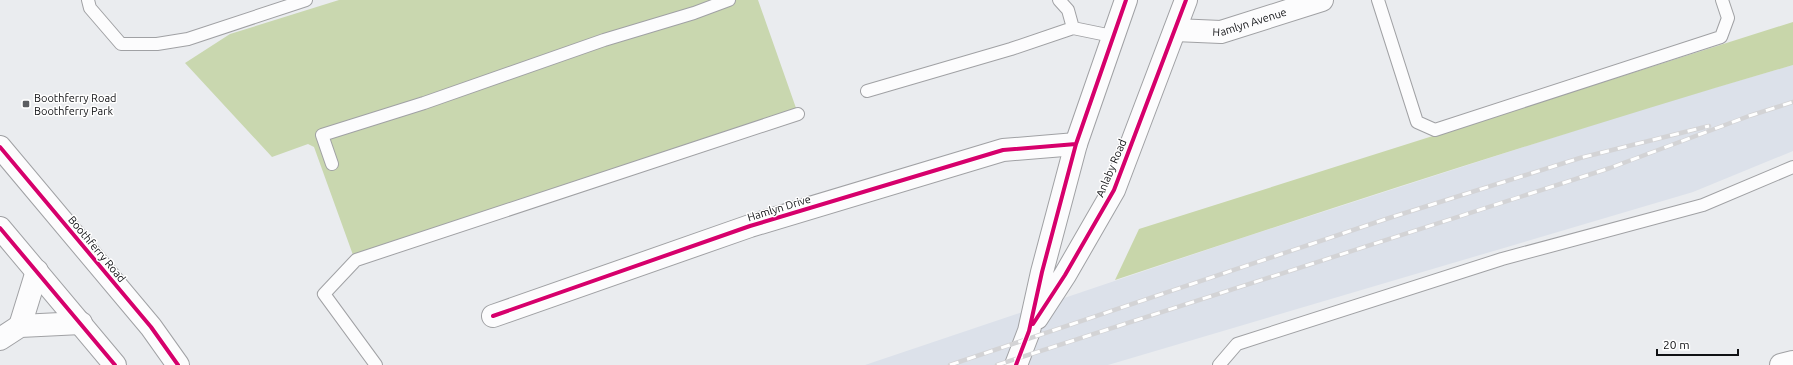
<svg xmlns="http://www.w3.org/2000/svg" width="1793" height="365" font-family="Ubuntu,sans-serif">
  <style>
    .built { fill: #dce1ea }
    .green { fill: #c9d7af }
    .forest { fill: #c8d6aa }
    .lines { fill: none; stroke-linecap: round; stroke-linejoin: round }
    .service-casing { stroke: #a0a1a4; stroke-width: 14 }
    .minor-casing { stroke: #a0a1a4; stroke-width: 24 }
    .secondary-casing { stroke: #a0a1a4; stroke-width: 24 }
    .primary-casing { stroke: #a0a1a4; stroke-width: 24 }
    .service { stroke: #fcfcfd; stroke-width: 12 }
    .minor { stroke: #fcfcfd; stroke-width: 22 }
    .secondary { stroke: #fcfcfd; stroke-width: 22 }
    .primary { stroke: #fcfcfd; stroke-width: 22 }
    .rail-casing { stroke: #d3d3d5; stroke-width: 4.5 }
    .rail { stroke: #fff; stroke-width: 3; stroke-dasharray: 9; stroke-linecap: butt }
    .cycleway-casing { stroke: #fff; stroke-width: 6 }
    .cycleway { stroke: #d6006c; stroke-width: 4 }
    .poi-dot { fill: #5c5e61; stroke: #fff; stroke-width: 1.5 }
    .labels { text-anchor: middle; stroke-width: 3; stroke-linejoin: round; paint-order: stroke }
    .street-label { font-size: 11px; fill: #101114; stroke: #fff }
    .poi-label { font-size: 11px; fill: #101114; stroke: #fff; text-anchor: start }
  </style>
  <rect width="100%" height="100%" fill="#eaecef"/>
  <path class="built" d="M1793,65V151L1693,192L1108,365H865L1248,236L1645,108Z"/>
  <path class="green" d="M339,0H758L796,108L353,255L314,147L308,144L272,157L185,63L230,34Z"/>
  <path class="forest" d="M1793,22V65C1565,132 1340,205 1115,280L1139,229Z"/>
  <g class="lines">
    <g class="service-casing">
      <path id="service" d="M88,0L90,8L121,44H157L188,39L306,0
        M1059,0L1068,10L1073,28L1112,36
        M1378,0L1417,122L1435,130L1721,37L1728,18L1722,0
        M867,91L1011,49L1073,28
        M332,164L322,135L424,103L604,40L694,13L729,0
        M376,365L324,294L356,260L798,114
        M1219,365L1237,344L1502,259L1703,205L1793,167"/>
    </g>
    <g class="minor-casing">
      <g id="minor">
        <path id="s1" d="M1175,30L1221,32L1322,0"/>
        <path d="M493,316L750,226L1003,150L1076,144"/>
        <path d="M20,326L37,271"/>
        <path d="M0,339L20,326L81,323"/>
        <path d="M1781,365L1793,362"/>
      </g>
    </g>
    <g class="secondary-casing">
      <path id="secondary" d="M1037,318L1065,275L1114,190L1186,0
        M1016,365L1029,331L1042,272L1076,144L1126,0"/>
    </g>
    <g class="primary-casing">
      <path id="primary" d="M0,147L151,327L178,365
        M0,228L115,365"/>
    </g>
    <use href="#service" class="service"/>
    <use href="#minor" class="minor"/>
    <use href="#secondary" class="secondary"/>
    <use href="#primary" class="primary"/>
    <g class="rail-casing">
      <path id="rail" d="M950,365L1386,219L1580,158L1709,126
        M997,365L1610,168L1749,116L1793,102"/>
    </g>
    <use href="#rail" class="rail"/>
    <g class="cycleway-casing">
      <path id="cycleway" d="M0,147L151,327L178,365
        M0,228L115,365
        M493,316L750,226L1003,150L1076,144
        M1033,324L1065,275L1114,190L1186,0
        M1016,365L1029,331L1042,272L1076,144L1126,0"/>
    </g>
    <use href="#cycleway" class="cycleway"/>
  </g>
  <rect class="poi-dot" x="22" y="100" width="8" height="8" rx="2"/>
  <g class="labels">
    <g class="street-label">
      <text dy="4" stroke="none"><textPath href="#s1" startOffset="76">Hamlyn Avenue</textPath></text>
      <text transform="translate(1111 168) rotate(-67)" y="4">Anlaby Road</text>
      <text transform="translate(779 208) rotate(-17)" y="4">Hamlyn Drive</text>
      <text transform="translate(97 249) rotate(50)" y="4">Boothferry Road</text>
    </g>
    <g class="poi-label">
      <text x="34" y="102">Boothferry Road<tspan x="34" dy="13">Boothferry Park</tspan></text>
    </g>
  </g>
  <path d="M1657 349v6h81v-6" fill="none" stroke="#101114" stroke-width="2"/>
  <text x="1663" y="349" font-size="12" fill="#101114" stroke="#ffffff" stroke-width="3" paint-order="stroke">20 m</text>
</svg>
